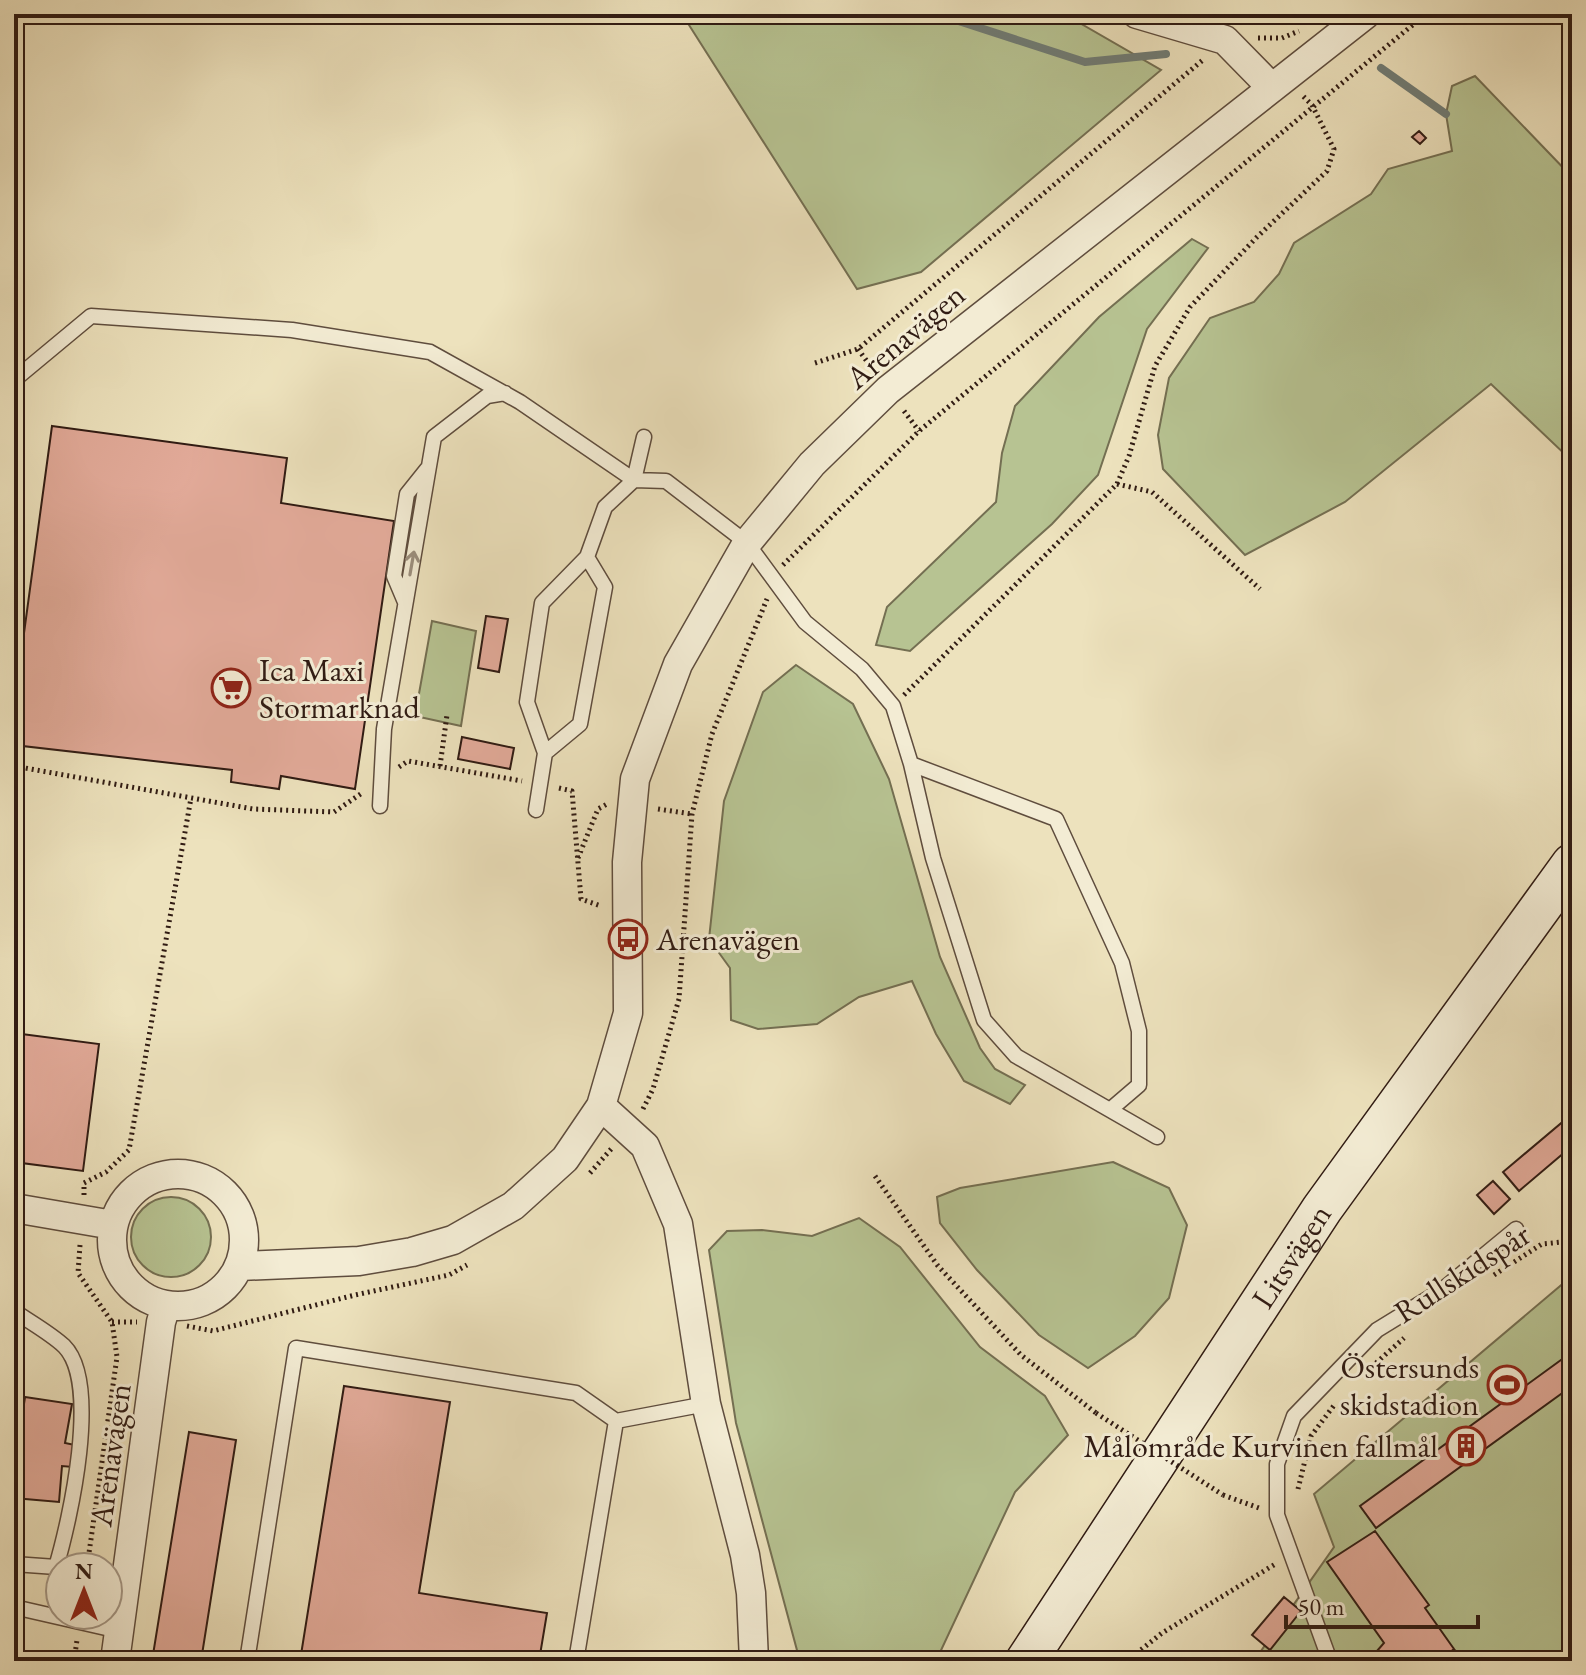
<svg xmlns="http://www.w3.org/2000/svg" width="1586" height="1675" font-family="'EB Garamond',serif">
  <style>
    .green { fill: #b7c392; stroke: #746f52; stroke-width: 2 }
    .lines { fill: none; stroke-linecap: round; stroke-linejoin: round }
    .stream { stroke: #707c75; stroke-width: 8 }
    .building { fill: #e2aa99; stroke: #301b13; stroke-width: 2 }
    .lane-casing { stroke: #5f4d3e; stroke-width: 17 }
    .street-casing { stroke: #5f4d3e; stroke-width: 31 }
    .secondary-casing { stroke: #301b13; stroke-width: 43 }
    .path { stroke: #301b13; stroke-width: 5; stroke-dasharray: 2 4; stroke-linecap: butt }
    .lane { stroke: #f3ecd4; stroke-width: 14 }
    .street { stroke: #f3ecd4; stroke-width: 28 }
    .secondary { stroke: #f3ecd4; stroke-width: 40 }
    .path-bridge { stroke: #301b13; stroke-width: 5; stroke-dasharray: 2 4; stroke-linecap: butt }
    .oneway { stroke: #9b8e7d }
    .labels { text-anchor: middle; stroke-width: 6; stroke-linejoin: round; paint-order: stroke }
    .street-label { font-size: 32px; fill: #301b13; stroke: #f3ecd4 }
    .poi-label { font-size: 32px; fill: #301b13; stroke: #f3ecd4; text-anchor: start }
  </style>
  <rect width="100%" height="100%" fill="#ede2bd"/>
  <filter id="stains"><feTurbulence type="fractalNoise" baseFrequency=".0025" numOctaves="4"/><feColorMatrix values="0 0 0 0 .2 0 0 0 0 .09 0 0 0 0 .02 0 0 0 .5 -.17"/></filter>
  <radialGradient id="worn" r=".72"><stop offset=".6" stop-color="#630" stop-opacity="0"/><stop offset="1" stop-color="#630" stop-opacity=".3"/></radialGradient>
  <path class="green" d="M682,14H1064L1161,70L921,272L857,289Z
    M1475,76L1572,177V461L1491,384L1345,502L1245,555L1163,469L1158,435L1169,378L1210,318L1254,302L1279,274L1294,243L1371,194L1388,169L1452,151L1446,114L1452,86Z
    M1192,239L1208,248L1147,329L1098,475L1052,524L910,651L876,645L887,607L996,502L1002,453L1015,406L1099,317Z
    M432,621L476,631L461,726L415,716Z
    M796,665L853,704L889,779L940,957L980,1048L995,1069L1025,1085L1010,1104L964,1081L936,1034L912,981L859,997L817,1024L758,1029L731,1020L730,968L709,939L724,801L763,692Z
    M1113,1162L1169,1188L1187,1225L1169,1298L1135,1336L1088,1368L1039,1335L977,1270L940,1223L937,1197L960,1188Z
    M131 1237a40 40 0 1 1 80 0a40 40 0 1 1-80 0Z
    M859,1218L900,1247L980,1347L1045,1396L1068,1435L1015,1492L936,1661H798V1654L736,1423L709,1250L727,1231L762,1230L812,1236Z
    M1572,1276V1661H1254L1334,1547L1314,1494Z"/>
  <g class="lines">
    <path class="stream" d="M937,14L1085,62L1166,54
      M1381,68L1446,114"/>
  </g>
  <path class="building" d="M1419,131L1426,138L1420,144L1412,137Z
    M52,426L287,458L281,503L394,521L355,789L281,776L279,789L265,787L231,782L232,770L14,745V707Z
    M486,616L508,619L499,672L478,668Z
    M462,737L514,748L510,769L458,759Z
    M14,1033L99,1044L83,1171L14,1162Z
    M1572,1114V1146L1519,1191L1503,1172Z
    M1493,1181L1510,1199L1494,1214L1477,1195Z
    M1572,1352V1386L1376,1528L1360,1506Z
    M344,1386L450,1402L419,1593L547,1613L539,1661H300Z
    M25,1397L72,1404L65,1443L75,1445L73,1467L62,1466L59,1502L14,1498V1471Z
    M189,1432L236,1440L201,1661H152Z
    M1375,1531L1429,1605L1425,1608L1454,1649L1440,1661H1389L1377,1651L1384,1643L1327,1562Z
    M1284,1597L1301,1611L1270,1650L1252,1635Z
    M1454,1649L1462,1659L1460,1661H1440Z"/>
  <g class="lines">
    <g class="lane-casing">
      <path id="lane" d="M14,380L91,316L292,330L430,352L520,402L634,480L644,437
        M405,602L394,576L407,494L427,469
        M545,753L527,702L542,603L587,557
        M911,764L1056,819L1122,963L1139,1031V1085L1111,1109
        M380,806L384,729L434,437L487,396L505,393
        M536,810L545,753L580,724L605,587L587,557L605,507L634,480L666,481L747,543L805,622L862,669L893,706L911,764L933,858L984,1020L1016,1056L1157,1137
        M14,1311C30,1322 50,1333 64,1346C101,1383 70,1520 56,1567L14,1564
        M14,1607L119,1631
        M247,1661L296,1348L576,1393L616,1421
        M576,1661L616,1421L706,1404
        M1330,1661L1277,1515V1464L1294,1416L1377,1330L1442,1290L1516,1229"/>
    </g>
    <g class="street-casing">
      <path id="street" d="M1137,14L1225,40L1272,88
        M601,1106L645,1146L678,1224L706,1404L745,1555L751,1593L754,1661
        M112 1240a66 66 0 1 1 132 0a66 66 0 1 1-132 0Z
        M14,1208L113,1225
        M240,1266L359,1261L412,1252L453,1240L513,1206L565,1159L601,1106L628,1013L627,862L635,779L678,664L747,543L812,464L888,390L1366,14
        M115,1661L161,1322L166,1306"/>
    </g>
    <g class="secondary-casing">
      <g id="secondary">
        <path id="s1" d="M1026,1661L1322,1209L1572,864"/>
      </g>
    </g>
    <path class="path" d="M1411,14L1416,22
      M1258,38H1282L1299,31
      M858,349L874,371
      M815,363L858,349L1204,59
      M904,411L919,431
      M1117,484L1152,492L1260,589
      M783,565L919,431L1426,14
      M904,695L1117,484L1129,456L1155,366L1190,307L1257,237L1327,171L1334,149L1312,105L1301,94
      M14,766L253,809L334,812L362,793
      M440,766L447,715
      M399,767L408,761L522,781
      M559,788L572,791L581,899L601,906
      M658,809L692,814
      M578,858L598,809L609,803
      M643,1109L653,1089L679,999L692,814L712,734L767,599
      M590,1173L612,1148
      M875,1176L938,1266L1021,1355L1096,1413
      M84,1195V1183L106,1172L129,1150L191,798
      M80,1245L78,1273L112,1322L117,1357L87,1567
      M1494,1275L1542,1244L1572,1241
      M112,1322H137
      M187,1326L213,1331L355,1295L449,1275L467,1265
      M1376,1363L1404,1338
      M1298,1489L1311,1436L1335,1404
      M1223,1495L1259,1508
      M74,1661L77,1640
      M1127,1661L1162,1633L1277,1563
      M1563,1661L1572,1654"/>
    <use href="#lane" class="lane"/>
    <use href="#street" class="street"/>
    <use href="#secondary" class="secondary"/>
    <path class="path-bridge" d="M1096,1413L1223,1495"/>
  </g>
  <defs><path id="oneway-shaft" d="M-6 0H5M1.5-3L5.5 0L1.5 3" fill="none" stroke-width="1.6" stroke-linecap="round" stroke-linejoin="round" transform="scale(2)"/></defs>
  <use class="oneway" href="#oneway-shaft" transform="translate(412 563) rotate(-80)"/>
  <defs>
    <g id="supermarket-ring" transform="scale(2)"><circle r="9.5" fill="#f3ecd4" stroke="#8f2418" stroke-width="1.5"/><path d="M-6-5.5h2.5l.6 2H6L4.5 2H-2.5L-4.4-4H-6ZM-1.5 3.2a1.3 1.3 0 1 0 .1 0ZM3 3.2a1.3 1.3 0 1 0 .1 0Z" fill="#8f2418"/></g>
    <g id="bus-ring" transform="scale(2)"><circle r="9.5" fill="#f3ecd4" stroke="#8f2418" stroke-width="1.5"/><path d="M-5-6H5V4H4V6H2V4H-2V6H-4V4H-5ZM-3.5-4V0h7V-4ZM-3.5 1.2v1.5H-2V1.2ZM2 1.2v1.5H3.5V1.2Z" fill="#8f2418"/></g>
    <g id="stadium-ring" transform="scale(2)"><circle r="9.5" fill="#f3ecd4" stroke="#8f2418" stroke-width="1.5"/><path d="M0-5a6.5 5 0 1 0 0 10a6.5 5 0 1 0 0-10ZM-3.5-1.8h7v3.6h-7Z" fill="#8f2418"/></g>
    <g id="building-ring" transform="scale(2)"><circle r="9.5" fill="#f3ecd4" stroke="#8f2418" stroke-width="1.5"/><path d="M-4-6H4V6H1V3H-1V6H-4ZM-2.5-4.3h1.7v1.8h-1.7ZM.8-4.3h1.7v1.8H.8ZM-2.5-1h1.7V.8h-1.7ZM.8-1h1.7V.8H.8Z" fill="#8f2418"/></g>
  </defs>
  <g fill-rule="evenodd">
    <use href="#supermarket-ring" x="231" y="688"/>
    <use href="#bus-ring" x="628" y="939"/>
    <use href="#stadium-ring" x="1507" y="1385"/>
    <use href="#building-ring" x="1466" y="1446"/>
  </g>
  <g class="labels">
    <g class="street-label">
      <text transform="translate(905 336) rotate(-40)" y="11">Arenavägen</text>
      <text dy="11" stroke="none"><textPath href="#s1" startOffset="484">Litsvägen</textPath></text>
      <text transform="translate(1462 1273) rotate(-33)" y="11">Rullskidspår</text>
      <text transform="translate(110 1455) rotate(-82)" y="11">Arenavägen</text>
    </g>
    <g class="poi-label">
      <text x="259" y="681">Ica Maxi<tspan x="259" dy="37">Stormarknad</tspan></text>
      <text x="656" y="950">Arenavägen</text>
      <text x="1479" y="1378" text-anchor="end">Östersunds<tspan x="1479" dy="37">skidstadion</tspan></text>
      <text x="1438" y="1457" text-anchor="end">Målområde Kurvinen fallmål</text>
    </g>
  </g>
  <rect width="1586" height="1675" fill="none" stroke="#ede2bd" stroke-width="48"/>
  <rect x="16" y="16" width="1554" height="1643" fill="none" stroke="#301b13" stroke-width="4"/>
  <rect x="24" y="24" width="1538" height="1627" fill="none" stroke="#301b13" stroke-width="2"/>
  <g transform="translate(84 1591)"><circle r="38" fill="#f3ecd4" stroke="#a59887" stroke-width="2"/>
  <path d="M0-6L14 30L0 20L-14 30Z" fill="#8f2418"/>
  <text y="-12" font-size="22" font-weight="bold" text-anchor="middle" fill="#301b13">N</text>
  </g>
  <path d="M1286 1615v12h192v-12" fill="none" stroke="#301b13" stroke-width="4"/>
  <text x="1298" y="1615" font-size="24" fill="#301b13" stroke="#f3ecd4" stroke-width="6" paint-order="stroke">50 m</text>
  <rect width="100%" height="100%" filter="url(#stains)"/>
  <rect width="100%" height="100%" fill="url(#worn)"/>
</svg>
